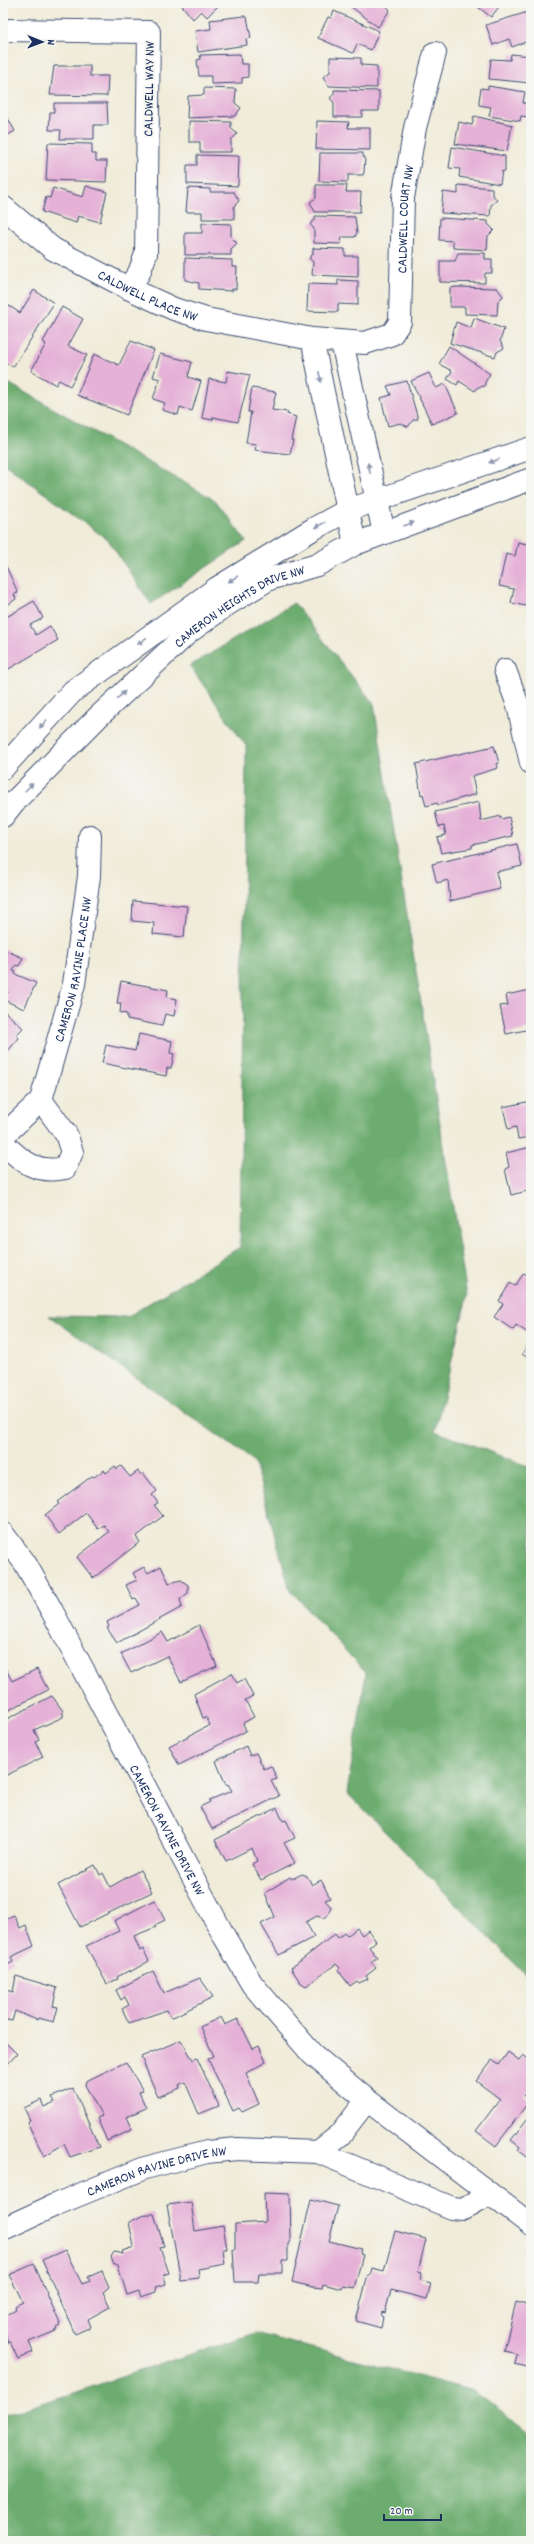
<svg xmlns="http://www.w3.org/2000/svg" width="534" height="2544" font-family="Dekko,sans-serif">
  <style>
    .forest { fill: #6cac6e; stroke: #446e66 }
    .building { fill: #e5b1d7 }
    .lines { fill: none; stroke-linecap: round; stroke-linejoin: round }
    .minor-casing { stroke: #3b4b70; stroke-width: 24 }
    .tertiary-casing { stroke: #3b4b70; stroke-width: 24 }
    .minor { stroke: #fff; stroke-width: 22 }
    .tertiary { stroke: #fff; stroke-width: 22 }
    .oneway { fill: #8d97ae }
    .labels { text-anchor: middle; stroke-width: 4; stroke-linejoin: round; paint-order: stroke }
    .street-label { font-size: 14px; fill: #1b2f5e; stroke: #f6f6f2 }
  </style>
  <rect width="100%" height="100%" fill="#f6f6f2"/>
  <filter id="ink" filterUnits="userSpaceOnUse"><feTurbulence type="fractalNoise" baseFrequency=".025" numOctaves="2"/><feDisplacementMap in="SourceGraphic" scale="8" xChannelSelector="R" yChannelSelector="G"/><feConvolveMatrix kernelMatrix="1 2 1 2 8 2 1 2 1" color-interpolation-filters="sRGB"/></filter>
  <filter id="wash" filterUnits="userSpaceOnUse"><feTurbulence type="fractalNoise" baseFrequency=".012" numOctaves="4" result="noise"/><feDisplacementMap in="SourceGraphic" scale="16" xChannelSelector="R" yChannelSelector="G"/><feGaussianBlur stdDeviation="0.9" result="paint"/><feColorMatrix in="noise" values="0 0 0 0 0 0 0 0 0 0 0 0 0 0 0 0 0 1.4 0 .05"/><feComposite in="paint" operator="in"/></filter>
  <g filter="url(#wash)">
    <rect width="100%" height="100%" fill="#f0ecd9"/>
    <path class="forest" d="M3,380L215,500L246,541L151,604L108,540L3,463Z
      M294,603L374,704L467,1296L435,1431L531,1467V1980L347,1793L366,1673L290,1590L254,1461L49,1316L127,1317L240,1247L246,746L190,666Z
      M255,2333L474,2391L531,2435V2541H3V2416Z"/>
    <g id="blocks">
      <path class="building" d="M180,3H221L207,17L201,11L193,19Z
        M346,3H384L390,10L378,27Z
        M473,3H502L491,17Z
        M334,11L379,31L371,50L357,44L353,53L318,38L328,17L331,18Z
        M531,11V40L512,47L509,39L493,45L486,25Z
        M244,16L247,17L251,38L246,39L247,45L198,52L195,31L211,29L210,20Z
        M240,54L241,64H248V77L242,78V83L211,84V76H199L197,60L201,59L200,55Z
        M511,54L531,56V83L489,79L491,59L510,60Z
        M330,57L361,58V65L377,66V88L329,86L323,77L330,72Z
        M54,66H90V76H108L107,96L50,95Z
        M488,86L525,92L523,103L530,104L528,117L521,116L520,121L489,116L491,107L479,105V101L481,88L488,89Z
        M204,88L236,89L235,103L241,108L235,116L187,118L188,96L204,95Z
        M334,90L379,91V111H362V117H334V103L330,98L334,94Z
        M54,103H107L108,125H94V139H60L61,130H49L50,112H54Z
        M3,110L15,131L3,138Z
        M474,116L512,125L507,151L455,144L459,122L472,125Z
        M189,121L231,122V128L237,134L231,140V152H200V142H189Z
        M317,121L349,122L348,128H370V150L316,149Z
        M48,143L92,144V154H96V161H107L106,182L46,180Z
        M452,147L505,156V172L502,171L500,184L459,177L460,169L449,168Z
        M320,153H363V157H365L364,172L363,175H348V182L319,181Z
        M197,155L239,156L238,186L187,184V165H197Z
        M316,185H347L346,192H361L360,212H315L310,202L316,198Z
        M458,185L492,188V194L497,200L491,205L490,216L441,213L443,192L458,194Z
        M86,186L107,192L100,222L78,216L76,223L42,212L46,197L50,198L53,188L83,197Z
        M188,188L210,189V192H234L239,201L234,206V219H202V212H186Z
        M315,216L355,217L357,233L355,237H342L341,244L314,243V229L310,224L315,220Z
        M440,218L488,221V224L494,230L488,236L487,250L453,248V241L439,240Z
        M202,223L231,224V237L237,243L231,249V255H185V233H202Z
        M313,248L345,249V256H358V277L312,275L313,262L309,258L313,254Z
        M458,253H485V259H492V273H485V283L440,282V261H455Z
        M185,258L232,260V267H237L236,289H232V291L199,289V283L185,280Z
        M338,280L358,281V305L338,304V312L307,311L308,284L338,285Z
        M456,287L497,288L503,296L498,301L497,315L465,314V307H450V288Z
        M34,290L54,303L13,367L3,361V302L20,313Z
        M62,307L83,319L68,346L87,355L70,386L59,380L56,385L31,371L46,344L43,342Z
        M474,318L504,329L500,341L504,348L497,352L495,357L450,343L456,322L471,328Z
        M131,341L154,350L127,415L77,395L94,354L119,365Z
        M449,346L490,374L485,382V386L478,387L475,391L459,381L457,385L447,379L452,371L439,364Z
        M160,354L192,362L188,377L201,381L192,411L180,407L178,415L162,410L165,403L153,399L160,379L153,377Z
        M228,371L250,375L238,422L213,417V420L202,418L209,379L226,382Z
        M429,373L436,388L445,384L458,413L432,424L411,381Z
        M407,381L418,419L413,420L408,427L401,423L388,426L381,398L391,395L387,386Z
        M252,388L276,392L272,410L288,412L287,414L296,417L291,440H293L290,454L255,450L256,444L246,443L251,412H248Z
        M518,542L531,545V607L511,603L514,589L499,586L506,554L515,556Z
        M5,564L18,593L14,594L16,599L3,608V565Z
        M34,601L43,618L30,625L36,635L50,626L58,640L7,670L3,662V619Z
        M494,746L499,763L497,764L498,768L472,776L476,794L438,805L437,803L426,806L423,794L421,795L416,764Z
        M479,802L481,821L501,816V819L509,817L513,836L472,845V848L441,853L437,837L446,835L444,826L439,827L435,812Z
        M517,844L522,866L496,872L500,889L450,901L448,880L437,883L432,864Z
        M133,901L187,906L184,937L153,934L154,923L132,921Z
        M3,949L23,958L19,966L16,965L13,971L16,972L15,974L36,983L24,1009L4,1000L8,992L3,990Z
        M121,981L168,990L167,997L177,999L174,1016L165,1014L162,1026L127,1019V1014L120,1013L121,1003H117Z
        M531,990V1029L506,1034L500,1006L508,1005L506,995Z
        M3,1010L23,1028L16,1035L19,1038L6,1053L3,1050Z
        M139,1034L172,1041L170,1053L174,1054L171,1068H167L166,1076L102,1063L106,1045L135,1051Z
        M531,1101V1137L518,1139L516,1127L508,1129L503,1107Z
        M531,1147V1190L511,1195L505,1169L509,1167L506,1153Z
        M524,1273L531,1278V1335L516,1325L513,1330L494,1317L503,1304L499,1301L510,1283L515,1286Z
        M531,1340V1360L522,1354Z
        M115,1466L117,1469L121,1466L130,1477L138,1471L141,1475L143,1473L157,1491L152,1495L158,1503L154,1505L163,1516L136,1537L140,1542L93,1578L77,1557L109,1532L104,1525L98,1529L86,1513L59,1534L45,1515L59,1504L57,1502L92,1476L94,1477L104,1470L106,1473Z
        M161,1566L169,1583L181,1580L188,1585V1593L180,1599L182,1607L117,1643L107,1628L109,1627L107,1622L140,1605L136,1598L133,1600L126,1585L137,1580L133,1573L144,1567L148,1573Z
        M199,1625L217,1666L181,1682L167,1656L131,1673L121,1654L162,1632L168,1642Z
        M3,1664L12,1681L37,1669L48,1690L3,1713Z
        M232,1673L237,1683L244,1679L253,1696L245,1700L254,1717L243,1723L246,1731L179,1765L169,1746L210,1725L206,1717L203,1718L194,1694Z
        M52,1696L63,1711V1717L34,1730L39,1740L36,1742L43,1757L3,1777V1721Z
        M246,1746L250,1756L256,1753L264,1769L271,1766L277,1779L271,1781L279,1796L212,1829L200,1807L210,1802L209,1800L232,1791L228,1784L226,1785L216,1761Z
        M277,1808L283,1821L286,1820L295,1838L284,1843L295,1863L261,1880L252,1864L257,1861L252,1848L226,1861L215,1840Z
        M95,1865L100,1875L103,1873L110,1887L140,1870L152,1892L80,1927L58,1885Z
        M302,1874L307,1876L312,1885L321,1880L330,1898L325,1900L331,1907L328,1915L323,1918L317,1916L306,1922L314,1937L279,1955L261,1924L275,1917L265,1893L290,1877L292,1879Z
        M154,1900L165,1920L155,1925L156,1927L134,1936L140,1951L143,1949L149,1961L130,1972V1970L117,1977L118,1979L107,1984L86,1946L119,1931L114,1921Z
        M14,1915L20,1928L26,1925L34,1946L11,1957L13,1962L3,1967V1920Z
        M357,1928L362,1935L368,1930L376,1941L369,1947L377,1957L371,1962L376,1968L366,1976L368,1979L359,1983L357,1981L350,1986L338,1970L340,1968L336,1964L306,1986L300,1982L291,1968L335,1934L338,1938L344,1933L347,1936Z
        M153,1971L164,1993L200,1978L213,1997L171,2018L167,2010L129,2023L122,2009L129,2005L125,1997L121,2000L116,1990Z
        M16,1976L57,1988L53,2006L58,2007L54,2022L38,2018L37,2020L15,2011L12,2021L3,2019V1989L13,1992Z
        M221,2017L225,2025L238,2019L253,2049L259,2046L266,2062L246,2073L259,2104L242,2112L239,2108L233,2111L208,2059L214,2056L200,2027Z
        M3,2040L17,2054L3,2069Z
        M181,2040L193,2060L197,2058L219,2106L199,2114L185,2082L179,2085L180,2088L158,2097L141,2057Z
        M508,2052L519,2060L523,2055L531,2061L528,2067L531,2069V2087L524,2096L530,2100L496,2146L476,2131L500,2099L476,2081L492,2060L499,2065Z
        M126,2062L143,2091L139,2092L146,2108L126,2117L132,2130L107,2141L97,2118L102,2116L85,2085L86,2081Z
        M73,2088L99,2147L70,2157L64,2144L44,2156L27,2122L30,2120L24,2108L41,2100L44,2107L55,2102L52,2097Z
        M531,2114V2160L518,2150L520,2147L511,2140Z
        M264,2193L290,2194L291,2239L288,2244V2261H282V2273H259L258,2282H235L233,2249H235V2224L265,2222Z
        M311,2199L338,2206L329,2241L362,2249L360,2254L363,2255L354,2288L343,2286L342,2289L323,2284L322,2288L313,2287L292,2282Z
        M191,2202L195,2231L223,2226L227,2249H223L225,2264L198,2269L199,2278L181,2280L167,2205Z
        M147,2214H154L164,2246L160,2247L169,2273L164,2275L166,2284L155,2287L156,2292L141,2297L139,2291L127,2295L118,2265L113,2263L111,2257L114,2252L123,2254L122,2251L134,2247L129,2222Z
        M395,2231L426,2239L418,2272L422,2273L420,2280L431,2283L427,2299L391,2290L385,2313L382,2312L381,2316L383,2317L381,2328L356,2321L368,2275L370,2276L372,2268L384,2271Z
        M65,2250L82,2284L90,2281L88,2277L102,2271L109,2287L103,2292L110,2307L88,2319L91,2327L75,2334L42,2260Z
        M34,2264L61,2326L57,2328L58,2330L29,2342L33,2352L18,2359L10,2342L8,2343L3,2324V2317L16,2310L15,2306L23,2302L9,2275Z
        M516,2302L531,2306V2368L515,2364L517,2354L504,2351Z"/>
    </g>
  </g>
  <g filter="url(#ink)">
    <use href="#blocks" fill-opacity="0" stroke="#3b4b70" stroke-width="1"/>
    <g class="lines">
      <g class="minor-casing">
        <g id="minor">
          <path d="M3,30L149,32L146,254L139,273L128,288"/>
          <path id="s1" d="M3,207L53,249L128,288L174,309L206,319L312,339L365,343L392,334L400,322L403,198L415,128L435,53"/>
          <path d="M312,339L355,544"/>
          <path d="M342,342L384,533"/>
          <path d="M505,670L518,705L531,763"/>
          <path id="s2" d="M3,1136L41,1100L74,984L89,876L90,836"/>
          <path d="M3,1143C22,1162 37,1174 65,1168L72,1152L66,1134L41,1100"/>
          <path id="s3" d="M3,1534L25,1563L52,1611L224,1936L252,1984L312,2054L367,2100L531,2225"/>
          <path d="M318,2152L340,2135L367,2100"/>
          <path id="s4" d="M3,2229L57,2204L145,2168L207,2152L237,2149L318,2152L452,2208L463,2209L489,2194"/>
        </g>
      </g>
      <g class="tertiary-casing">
        <g id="tertiary">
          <path d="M3,768L73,691L217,588L313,529L348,510L531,448"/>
          <path id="s5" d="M3,816L14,802L98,717L189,632L228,604L269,579L317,565L355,544L531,479"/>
        </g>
      </g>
      <use href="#minor" class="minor"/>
      <use href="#tertiary" class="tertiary"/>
    </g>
    <defs><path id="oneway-solid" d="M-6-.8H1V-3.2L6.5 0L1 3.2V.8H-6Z"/></defs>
    <g class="oneway">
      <use href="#oneway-solid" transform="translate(320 377) rotate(78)"/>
      <use href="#oneway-solid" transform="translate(494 461) rotate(161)"/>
      <use href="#oneway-solid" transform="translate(369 468) rotate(-102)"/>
      <use href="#oneway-solid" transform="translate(409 524) rotate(-20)"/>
      <use href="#oneway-solid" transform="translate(320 525) rotate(151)"/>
      <use href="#oneway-solid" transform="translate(233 579) rotate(148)"/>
      <use href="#oneway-solid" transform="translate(142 641) rotate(144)"/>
      <use href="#oneway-solid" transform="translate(121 695) rotate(-43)"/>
      <use href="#oneway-solid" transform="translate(43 724) rotate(132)"/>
      <use href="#oneway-solid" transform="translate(29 787) rotate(-45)"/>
    </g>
  </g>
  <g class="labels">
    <g class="street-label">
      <text transform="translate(148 89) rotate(-89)" y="5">CALDWELL WAY NW</text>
      <text dy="5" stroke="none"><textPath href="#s1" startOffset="541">CALDWELL COURT NW</textPath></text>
      <text dy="5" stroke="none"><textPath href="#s1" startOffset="171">CALDWELL PLACE NW</textPath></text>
      <text dy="5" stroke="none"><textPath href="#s5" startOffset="319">CAMERON HEIGHTS DRIVE NW</textPath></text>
      <text dy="5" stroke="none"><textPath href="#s2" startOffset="187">CAMERON RAVINE PLACE NW</textPath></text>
      <text dy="5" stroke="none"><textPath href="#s3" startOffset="339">CAMERON RAVINE DRIVE NW</textPath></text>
      <text dy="5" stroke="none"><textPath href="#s4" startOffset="165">CAMERON RAVINE DRIVE NW</textPath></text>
    </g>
  </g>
  <rect width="534" height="2544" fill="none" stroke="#f6f6f2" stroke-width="16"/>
  <g transform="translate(42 42) rotate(91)" stroke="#f6f6f2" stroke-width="3" paint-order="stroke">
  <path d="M0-3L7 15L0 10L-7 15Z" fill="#1b2f5e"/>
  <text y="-6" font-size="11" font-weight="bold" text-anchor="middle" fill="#1b2f5e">N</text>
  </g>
  <path d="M384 2514v6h57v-6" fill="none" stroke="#1b2f5e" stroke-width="2"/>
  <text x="390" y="2514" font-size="12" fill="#1b2f5e" stroke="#f6f6f2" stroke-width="3" paint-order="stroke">20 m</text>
</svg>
